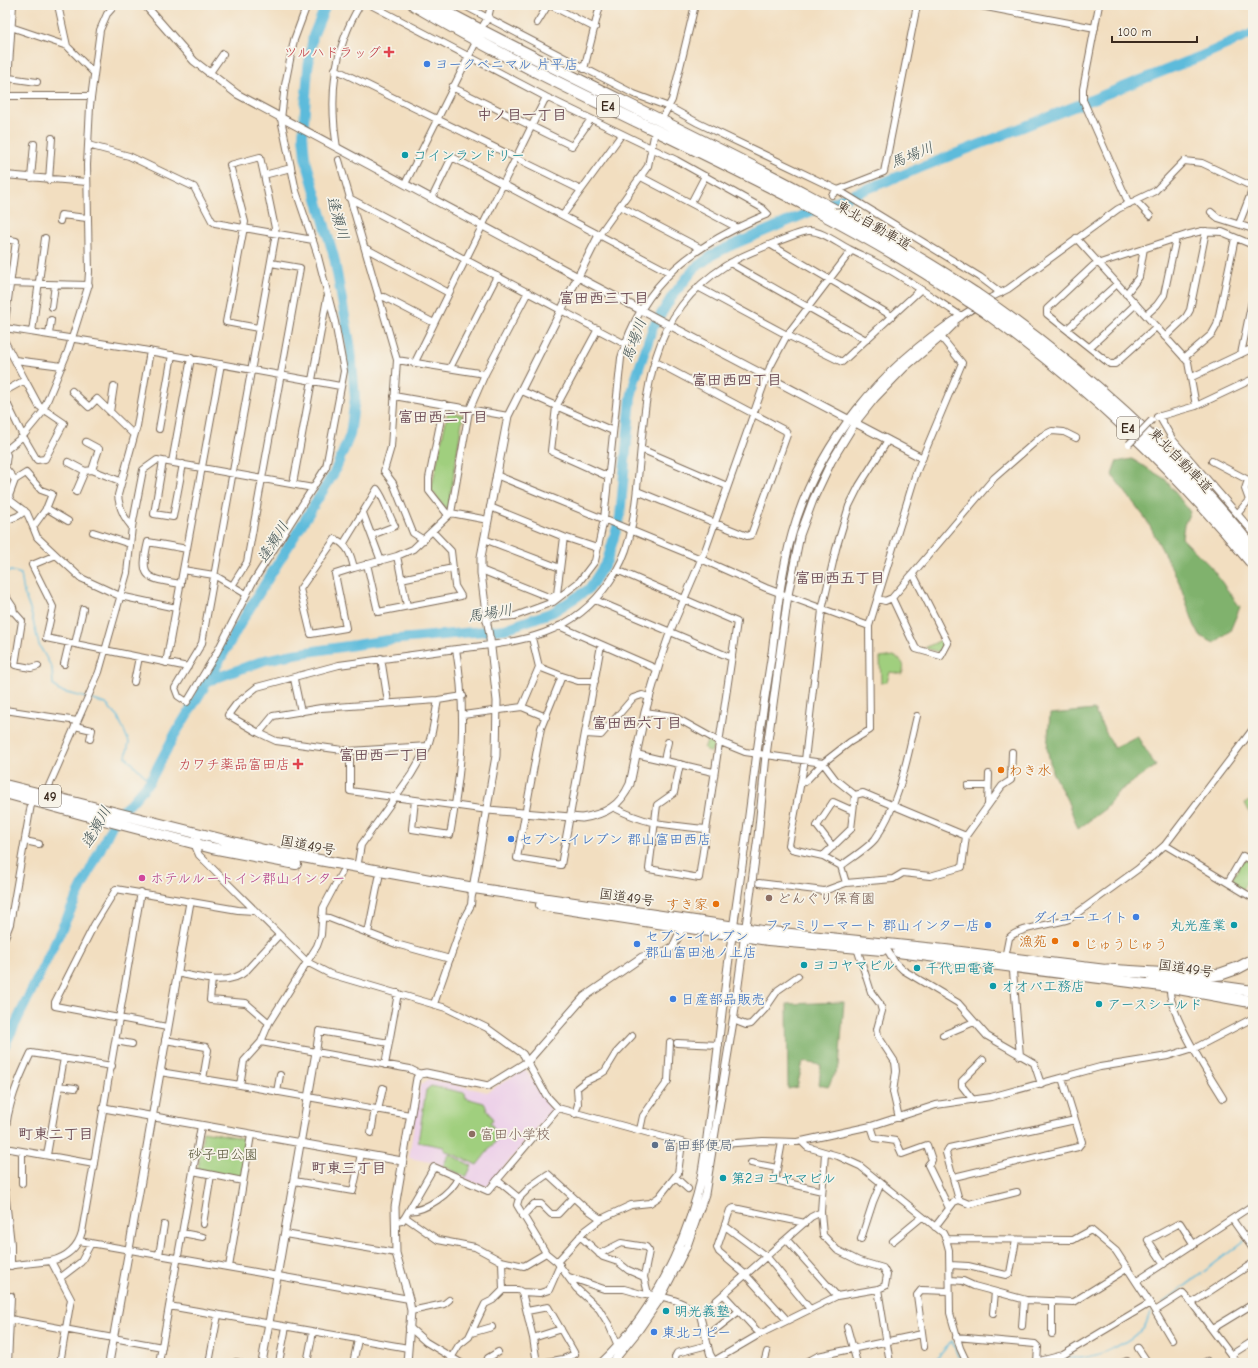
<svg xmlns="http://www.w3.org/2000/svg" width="1258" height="1368" font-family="'Comic Neue','Klee One',sans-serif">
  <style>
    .built { fill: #edd1e9 }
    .green { fill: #a0cf7e; stroke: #6e7c4e }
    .forest { fill: #80b26d; stroke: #5e6e46 }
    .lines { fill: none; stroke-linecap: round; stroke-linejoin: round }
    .stream { stroke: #5dbbdb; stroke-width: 1.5 }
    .river { stroke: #5dbbdb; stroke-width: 10 }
    .minor-casing { stroke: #7b6957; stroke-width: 8 }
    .tertiary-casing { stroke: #7b6957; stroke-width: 9 }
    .trunk-casing { stroke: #7b6957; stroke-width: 12 }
    .motorway-casing { stroke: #7b6957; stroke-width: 13 }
    .minor { stroke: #fff; stroke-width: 6 }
    .tertiary { stroke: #fff; stroke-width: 7 }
    .trunk { stroke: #fff; stroke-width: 10 }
    .motorway { stroke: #fff; stroke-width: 11 }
    .minor-bridge-casing { stroke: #7b6957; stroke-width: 8; stroke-linecap: butt }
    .motorway-bridge-casing { stroke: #7b6957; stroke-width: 13; stroke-linecap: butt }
    .minor-bridge { stroke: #fff; stroke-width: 6 }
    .motorway-bridge { stroke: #fff; stroke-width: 11 }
    .health-dot { fill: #e0444e; stroke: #f7f3e8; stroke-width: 1.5 }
    .shop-dot { fill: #3f7fe0; stroke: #f7f3e8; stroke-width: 1.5 }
    .culture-dot { fill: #0f9aa8; stroke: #f7f3e8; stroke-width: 1.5 }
    .food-dot { fill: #e8710a; stroke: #f7f3e8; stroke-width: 1.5 }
    .hotel-dot { fill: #d1479c; stroke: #f7f3e8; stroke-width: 1.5 }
    .education-dot { fill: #8d6e63; stroke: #f7f3e8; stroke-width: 1.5 }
    .service-dot { fill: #5c6f8a; stroke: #f7f3e8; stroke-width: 1.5 }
    .labels { text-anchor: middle; stroke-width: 3.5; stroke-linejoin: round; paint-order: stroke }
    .shield { fill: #f7f3e8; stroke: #73665b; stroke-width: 1 }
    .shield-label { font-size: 13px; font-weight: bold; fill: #3b2a1e }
    .health-label { font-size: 14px; fill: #be3a42; stroke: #f7f3e8; text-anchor: end }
    .shop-label { font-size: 14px; fill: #366cbe; stroke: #f7f3e8; text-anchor: start }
    .culture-label { font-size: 14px; fill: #0d838f; stroke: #f7f3e8; text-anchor: start }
    .street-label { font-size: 14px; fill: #3b2a1e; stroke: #f7f3e8 }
    .food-label { font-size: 14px; fill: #c56008; stroke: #f7f3e8; text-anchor: start }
    .hotel-label { font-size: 14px; fill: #b23c85; stroke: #f7f3e8; text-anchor: start }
    .education-label { font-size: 14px; fill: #785e54; stroke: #f7f3e8; text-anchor: start }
    .service-label { font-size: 14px; fill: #4e5e75; stroke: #f7f3e8; text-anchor: start }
    .park-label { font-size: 14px; fill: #545336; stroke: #f7f3e8 }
    .neighbourhood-label { font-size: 15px; font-weight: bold; fill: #6e4d56; stroke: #f7f3e8 }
    .water-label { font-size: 15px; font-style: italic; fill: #455657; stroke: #f7f3e8 }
  </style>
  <rect width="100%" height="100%" fill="#f7f3e8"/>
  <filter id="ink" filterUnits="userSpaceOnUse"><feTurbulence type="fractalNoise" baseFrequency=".025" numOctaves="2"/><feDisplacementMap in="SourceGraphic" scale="8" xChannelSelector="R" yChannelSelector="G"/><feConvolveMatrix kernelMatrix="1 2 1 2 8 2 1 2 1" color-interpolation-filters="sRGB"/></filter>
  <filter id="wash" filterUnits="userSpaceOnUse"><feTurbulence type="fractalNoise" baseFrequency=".012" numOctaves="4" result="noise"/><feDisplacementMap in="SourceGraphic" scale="16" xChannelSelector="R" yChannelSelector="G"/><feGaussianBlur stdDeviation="0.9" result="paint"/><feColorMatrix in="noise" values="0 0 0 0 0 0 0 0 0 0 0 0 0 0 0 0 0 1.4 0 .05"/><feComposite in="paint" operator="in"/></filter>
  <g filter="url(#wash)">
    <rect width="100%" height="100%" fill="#f2dec0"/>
    <path class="built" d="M525,1069L552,1110L487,1187L467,1180L435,1163L409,1158L420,1085L429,1079L487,1092Z"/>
    <path class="green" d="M448,411L463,415L448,511L431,490Z
      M943,639L945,643L939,652L925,648Z
      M894,656C902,661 906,664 902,674L890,672L887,682L881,683L880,658Z
      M708,740L715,744L710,753L704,748Z
      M1253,800V819L1245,803Z
      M1248,860L1253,863V871L1242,890L1233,885L1232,879L1243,861Z
      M431,1086L465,1093L466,1098L484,1103L493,1120L490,1122L499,1137L477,1165L444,1150V1147L418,1142L426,1090Z
      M203,1131L247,1139L242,1178L198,1169Z
      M449,1154L472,1166L466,1177L443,1166Z"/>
    <path class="forest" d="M1132,459L1165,479L1190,512L1184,525L1182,538L1210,566L1240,607L1230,631L1214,643L1200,636L1194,624L1179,582L1146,519L1112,475L1116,462Z
      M1094,710L1114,748L1137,736L1156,766L1118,792L1106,808L1078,829L1067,800L1052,772L1047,748L1050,714Z
      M844,1002L839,1066L828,1087L819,1085L821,1065L803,1062L797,1087L788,1089L787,1004Z"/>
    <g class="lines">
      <path class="stream" d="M5,573L11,571L21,574L24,593L31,612L39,645L52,668L53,684L59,691L87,698
        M90,699L106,704L118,717L129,742L126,757L150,781
        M1247,1239L1253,1237
        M1163,1303L1244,1241
        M1063,1357C1070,1356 1075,1359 1081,1358C1102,1356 1130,1342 1144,1327C1148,1323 1147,1315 1152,1311
        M933,1363L952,1341L958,1356L964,1361"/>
      <path class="river" d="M208,681L265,660L294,654L389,640L505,629L553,612L589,589L607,561L620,517L631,398L635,380L653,327L673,295L695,268L714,254L728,247L819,208L1199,57L1253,33
        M5,1045L117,815L130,804L150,781L175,734L211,676L243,619L334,473L350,435L355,398L351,349L334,257L305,157L303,136L308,68L313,36L326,5"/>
    </g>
  </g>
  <g filter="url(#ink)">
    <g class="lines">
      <g class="minor-casing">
        <path id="minor" d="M13,5L7,96H91
          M58,5L67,46L94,73
          M371,5L546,97L676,160L762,208L768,214C697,243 642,281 621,358L604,519L595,561L579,582L553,602L515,616L487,618
          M463,5L634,94L669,107L698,123L838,190L980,277L1001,293
          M550,5L595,28
          M976,5L1095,28
          M1099,5L1083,89V100L1129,204
          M537,23L548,5
          M484,24L488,18L491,5
          M5,25L67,46
          M335,69L581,190
          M584,69L600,5
          M209,74L223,54
          M9,78L37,82
          M452,87L572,146L591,119
          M664,115L672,100L695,5
          M88,145L129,156L194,187L212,221L215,223L313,240
          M337,148C329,97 333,50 360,5
          M339,160L397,360L391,447L384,471L393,483L413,533L424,540
          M5,175L87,182
          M264,175L276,233L202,643L175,688L178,696L187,702L217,652L253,582L326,467L344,371L335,322L317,253L296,191L281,119L285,85L294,40L307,5
          M641,177L736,227
          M31,178L34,144
          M49,180L52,138
          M405,184L474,46
          M832,195L838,190L884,172L917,5
          M349,198L625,344
          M432,198L452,157L669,272
          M1136,201L1150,216
          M691,203L705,176
          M620,206L700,248
          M1211,212L1218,218L1253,229
          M563,215L622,134
          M60,221L61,215L87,218
          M1239,224L1253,188
          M599,235L648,166L654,136
          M1076,238L1188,362L1196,406
          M5,239L16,241L5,322
          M771,245L892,316
          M365,248L449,293
          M730,263L866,340
          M5,283L89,285
          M698,287L787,335L842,362L920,290
          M1126,294L1139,277L1144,248
          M378,298L384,297L434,323
          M52,307L55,285
          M1146,315L1157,305L1164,295L1176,238
          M1156,327L1115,364H1110L1047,314V309L1094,265L1186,235L1202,231L1222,232L1253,245
          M5,328L132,348L340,386
          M258,328L226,322L245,222L230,165L260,157L264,175L291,168
          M598,329L556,407L551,451L609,477
          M1067,329L1117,284
          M32,332L45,238
          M49,334L51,320
          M1165,337L1186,317L1190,310L1206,231
          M5,342L25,380L5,391
          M1090,347L1136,304
          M1241,354L1253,296
          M1184,358L1212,334L1217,325L1235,238
          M15,360L62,366
          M397,360L485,374
          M415,362L546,97
          M450,368L497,276
          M1192,377L1253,348
          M72,391L89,407L97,399L134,435
          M522,391L613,431
          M394,396L508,416
          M5,399L23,436L42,413L68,351L88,287L89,272L87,165L90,106L100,30L107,14L115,5
          M444,404L429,478V491L448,515
          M110,412L114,386
          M1159,416L1173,440L1253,532
          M1157,417L1196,406L1253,379
          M159,429L172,355
          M86,442L99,449L92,470L120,481
          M641,449L727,486
          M5,451L23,436L37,460L45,459L64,423L39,406L25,380
          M5,451L7,455L5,469
          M163,461L154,514L173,517L183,464
          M1212,461L1248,480L1245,489L1249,500L1238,513
          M68,462L85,471L92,470
          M172,462L191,358
          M6,469L15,480L26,473L41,490L52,494L46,509L33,527L27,513L11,501L9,496L15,480
          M496,475L701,559L766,588L869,626
          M293,484L327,298
          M637,491L747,536L751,535L787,435L786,431L654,361
          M76,492L85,471
          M490,507L564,537L597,548
          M46,508L68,521
          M363,513L381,561
          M451,513L469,411L485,374L528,292
          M5,521L18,516L25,511
          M33,527L37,537L56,555
          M132,527C124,518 119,507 118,495L137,426L150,351
          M93,532L130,544
          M484,539L560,568
          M344,543L377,489C385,499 388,514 395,526L372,535
          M397,556L407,606
          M367,564L378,612L461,596L455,586L451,551L432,531
          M354,568L335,574L346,628L311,634L300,589L335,539C348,545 351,555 354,568L397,556L413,549L451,513L488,520
          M183,570L221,364
          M481,570L551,598L557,594L564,537
          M617,570L737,622L699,878L649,869L657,805L674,793L680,764
          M401,579L453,568
          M181,584C147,578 139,580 148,542L187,549
          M232,586L247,562L300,268L271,263
          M5,595L13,607L14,612
          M892,598L916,649L941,656L948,643L913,574
          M878,599L885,601L892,598L994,478L1042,436L1052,431L1064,432L1076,438
          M595,600L732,658
          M5,610L14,612L22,621L15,665L31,668L38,666
          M487,621L490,639
          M559,626L657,669
          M75,644L83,609
          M381,658L388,702
          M660,661L670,632L706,548L770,367L787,335L851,251
          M166,663L176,608
          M64,664L69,643
          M188,667L46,638L53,607L32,565L56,555L81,578L120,596L176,608L183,570L214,575L246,594
          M539,667L562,676L541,728L517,858L561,865L601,645
          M562,676L578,681H595
          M294,679L301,712
          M134,682L139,657
          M522,707L546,717
          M5,710L77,721
          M645,712L673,716L718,741L745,752L823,763L835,779L855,795L863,793L966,836L962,867L930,876L903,873L893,879L846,883L824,891L759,883
          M463,715L522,707L539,667L532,638
          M75,726L92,730L90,739
          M259,733L273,716L321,708L438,700
          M586,734L601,735L633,698L642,695L649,697
          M428,746L350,751L276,741L259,733L228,715L237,703L257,687L339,665L456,649
          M350,751V791L488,810
          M636,754L713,772
          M664,760L668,742
          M805,782L823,763L850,742L870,730L869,626L916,473L962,363L941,337
          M968,786H988
          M45,795L99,672L127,573L132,527L143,470L157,460L313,488
          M415,800L412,829L450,835C462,769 467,715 456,649C518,642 571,638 610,581C631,551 633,523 637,488C647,394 644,308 739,258C749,253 801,231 809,231C822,231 837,243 849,249C858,254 868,258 877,263C906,278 933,298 961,316L990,298L1008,289L1118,209L1155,191L1184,161L1202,163L1253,187
          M988,805L989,774
          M613,807C647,825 668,825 706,829
          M198,834L196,848L199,855L307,962L330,974L446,1008L487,1028L523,1054L546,1095L558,1108L696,1146L763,1141L797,1142L871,1126L936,1105L991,1097L1100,1067L1168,1056L1197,1047L1253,1018
          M966,836L1002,786L1011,780L1012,752
          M25,841L39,844
          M1165,845L1253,898
          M833,847L817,826L833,802L853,811
          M823,856L851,829L855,795
          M841,866L823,856L792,849L789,845L805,760L822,610L836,549L849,506L859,486L888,440
          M357,868L361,845L411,775L428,746L432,732L438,700L463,696
          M1228,882L1243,856L1253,862
          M846,883L841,866C850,859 868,848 875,839C900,804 907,757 917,716
          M322,917L329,918L396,944L450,959
          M368,933L379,878
          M5,937L10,924L32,799
          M857,948L871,992L880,1004L882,1011L877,1029L878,1036L895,1062L896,1071L893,1092L899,1118
          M888,951L894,961L903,970L958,1003L987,1036L1034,1063L1041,1084
          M177,973C197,977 229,987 246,971L279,935
          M212,979L210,1000L246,1003L269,1023
          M1170,987C1167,1011 1209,1075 1223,1098
          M434,1004L464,918L471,905L472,894
          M733,1020L746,1025L751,1024L765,1009L778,990L798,976
          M167,1027L55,1006V1002L94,925L116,889L238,910L254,911
          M943,1035L974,1022
          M165,1040L206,1047L208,1050L203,1079
          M116,1041L132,1044
          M261,1042L410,1069L420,1074
          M677,1043L719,1045
          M316,1052L319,1031L389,1043
          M1020,1056L1013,971L1005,958L1009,938C1018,927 1054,925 1069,919L1138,869L1165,845L1253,729
          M385,1065L398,993
          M160,1072L240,1085L244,1061L261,1042L269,1023L317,946L321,935L323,908L342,872
          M240,1085L410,1115
          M59,1086L75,1088
          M277,1092L280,1075
          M973,1100L962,1086V1081L983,1060
          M378,1110L383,1088
          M575,1114L578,1104L577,1088L586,1081L599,1075L605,1071L616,1053L632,1036
          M871,1126L875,1138L896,1141L902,1154L927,1145L932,1160L928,1165L949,1208
          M640,1130L643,1116L668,1081L670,1042
          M371,1133L375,1109
          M5,1137C7,1106 18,1080 31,1053L112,1066
          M782,1142L775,1180L822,1191
          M802,1142L807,1147L838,1156L860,1166L943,1233L946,1239L949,1250L950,1313L960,1348L967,1363
          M5,1148L94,1164
          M47,1155L64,1058
          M751,1163L777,1168
          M193,1171L243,1181
          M675,1177L688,1189
          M954,1177L1078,1147L1082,1142L1062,1078
          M497,1180L519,1198L517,1205L546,1253L557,1262L576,1288L599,1309L609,1325L618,1346
          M294,1181L353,1191L361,1154
          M22,1183V1151
          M5,1191L11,1244V1266
          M519,1198L531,1186L548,1174L584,1207L601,1219L585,1231L557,1262
          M959,1200L969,1204L1017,1192
          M409,1211C426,1211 451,1193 458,1178
          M821,1212L811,1217L700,1315L710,1354L714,1361L760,1334L837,1296L878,1289L885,1286L887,1275L883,1268L859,1261L837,1250L823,1235L821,1212L825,1153
          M523,1216L534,1204H541L551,1214H558L573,1198
          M405,1217L438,1240L475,1247L501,1261L524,1266L546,1253
          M601,1219L631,1205L650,1203L659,1197L678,1173L682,1143
          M1232,1219L1253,1249
          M396,1222L402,1221L405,1217L434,1167L488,1191L558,1108
          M203,1224L211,1175
          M725,1226L767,1257L809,1308
          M935,1227L954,1202L959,1200L946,1153L949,1148L1075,1120
          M182,1233L203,1237
          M285,1234L396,1253
          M580,1236L603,1257L618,1262L628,1270L644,1277
          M861,1239L873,1202L881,1183
          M946,1239L1073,1240L1091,1230L1116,1251L1150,1303L1063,1355L1032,1363
          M787,1240L837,1296
          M79,1241L409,1299
          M893,1241L922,1217
          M599,1254L621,1243L646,1247L649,1251L644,1277L648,1294
          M159,1255L164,1225
          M502,1262L503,1290
          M1164,1264L1148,1240L1180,1223L1194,1245
          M950,1265L968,1266L1006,1275L1010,1273L1016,1240
          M5,1266L51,1261
          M229,1267L251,1135
          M569,1277L604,1289H624L645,1295L648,1294C671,1298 683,1301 700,1315
          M60,1278L81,1262L91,1243
          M951,1280L963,1281L974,1286L1026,1300L1073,1302L1128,1268
          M1137,1281L1253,1205
          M878,1289L890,1363
          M724,1295L760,1334
          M1150,1303L1172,1340
          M169,1306L408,1348
          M411,1311L444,1304L449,1300
          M527,1311L548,1307L575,1354L563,1359L541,1363
          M1155,1311L1183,1293L1192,1303
          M993,1313L995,1292
          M10,1319L11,1296
          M787,1320L746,1275L719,1252L717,1248L730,1210L734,1208L805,1223
          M1022,1326L1024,1300
          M409,1327L426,1342L461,1363
          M847,1327L857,1363
          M1212,1329L1253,1304
          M471,1333L492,1327
          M1052,1334V1302
          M706,1337L739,1311
          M956,1337L1035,1344L1038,1347L1037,1362
          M533,1338L561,1329
          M924,1347L917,1295L921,1290L949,1291
          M1138,1348L1148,1363
          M1231,1355L1253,1341
          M451,1358L459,1345L469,1337L485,1304L493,1300L503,1290H518L522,1292
          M236,1362L240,1363
          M279,1362L286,1327
          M8,1363L10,1319L162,1347
          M60,1363L71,1299L51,1261C67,1257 78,1247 82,1232L141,892
          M159,1363L201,1126
          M209,1363L218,1315
          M307,1363L313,1332
          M353,1363L358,1340
          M486,1363L488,1358L498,1352
          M537,1363L533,1338L522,1292L540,1293L549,1290L560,1265
          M676,1363L675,1357L677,1353L708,1345
          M764,1363L767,1352
          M805,1363L818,1356L922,1334
          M1122,1363L1127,1361L1128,1363
          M1203,1363L1207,1361
          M1237,1363L1192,1303L1253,1263"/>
      </g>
      <g class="tertiary-casing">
        <path id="tertiary" d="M145,5L194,61L237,94L578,277L922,458
          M487,621L481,573V557L508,416L599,235
          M488,810L582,818C606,814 620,806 630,784L645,712L660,661
          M472,894L496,756L497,701L490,639
          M104,1108L402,1161
          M109,1363L190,902
          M262,1363L316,1052
          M407,1363L411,1311L409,1299L396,1253L395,1207L417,1078L420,1074L426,1073L488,1086L527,1062L584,997L642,957L666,951L673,947L684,924
          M601,1363C648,1319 680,1256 697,1195C704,1169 706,1142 710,1115C713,1087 717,1058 720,1030C729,948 743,866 753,784C758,740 765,697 772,653C777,613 781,573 792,534C818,442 882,367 961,316
          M612,1363L638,1331L660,1299L687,1246L705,1194L734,1015L758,837L766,755L788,595L800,535L813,500L831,462L855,423L875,398L904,368L941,337L954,324"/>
      </g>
      <g class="trunk-casing">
        <path id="trunk" d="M5,785L264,850L474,888L762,931L945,950L1114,971
          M5,793L89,816L212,848L296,864
          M541,905L768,940L882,950
          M898,952L1177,988
          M1153,977L1253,991"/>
      </g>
      <g class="motorway-casing">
        <path id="motorway" d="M414,5C595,112 794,183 969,301
          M433,5C614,103 804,181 976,294
          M992,305C1089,374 1178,455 1253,549
          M984,311C1087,385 1172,466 1253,564
          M1107,970L1202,976L1221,974L1238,968L1253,960
          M1170,987L1253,1002"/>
      </g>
      <use href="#minor" class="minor"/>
      <use href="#tertiary" class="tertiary"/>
      <use href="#trunk" class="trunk"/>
      <use href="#motorway" class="motorway"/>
      <g class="minor-bridge-casing">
        <path id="minor-bridge" d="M1129,444L1152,420"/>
      </g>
      <g class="motorway-bridge-casing">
        <path id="motorway-bridge" d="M976,294L992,305
          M969,301L984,311"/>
      </g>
      <use href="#minor-bridge" class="minor-bridge"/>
      <use href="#motorway-bridge" class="motorway-bridge"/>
    </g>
  </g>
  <g class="health-dot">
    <path d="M387 46h4v4h4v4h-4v4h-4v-4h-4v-4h4z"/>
    <path d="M296 758h4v4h4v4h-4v4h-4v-4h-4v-4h4z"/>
  </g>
  <g class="shop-dot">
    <circle cx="427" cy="64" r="4"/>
    <circle cx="511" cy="839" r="4"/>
    <circle cx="1136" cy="917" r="4"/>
    <circle cx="988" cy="925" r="4"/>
    <circle cx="637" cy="944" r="4"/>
    <circle cx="673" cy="999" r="4"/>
    <circle cx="654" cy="1332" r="4"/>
  </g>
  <g class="culture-dot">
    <circle cx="405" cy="155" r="4"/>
    <circle cx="1234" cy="925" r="4"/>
    <circle cx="804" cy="965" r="4"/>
    <circle cx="917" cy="968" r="4"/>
    <circle cx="993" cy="986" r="4"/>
    <circle cx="1099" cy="1004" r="4"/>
    <circle cx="723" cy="1178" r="4"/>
    <circle cx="666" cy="1311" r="4"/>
  </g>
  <g class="food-dot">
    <circle cx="1001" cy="770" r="4"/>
    <circle cx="716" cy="904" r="4"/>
    <circle cx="1055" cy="941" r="4"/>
    <circle cx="1076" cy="944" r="4"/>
  </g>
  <circle class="hotel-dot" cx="142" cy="878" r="4"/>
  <g class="education-dot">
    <circle cx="769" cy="898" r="4"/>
    <circle cx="472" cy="1134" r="4"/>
  </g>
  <circle class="service-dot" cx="655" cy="1145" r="4"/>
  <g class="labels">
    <g class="shield">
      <rect x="597" y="95" width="22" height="22" rx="3"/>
      <rect x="1117" y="417" width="22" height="22" rx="3"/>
      <rect x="39" y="785" width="22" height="22" rx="3"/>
    </g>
    <g class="shield-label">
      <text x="608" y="111">E4</text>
      <text x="1128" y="433">E4</text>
      <text x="50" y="801">49</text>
    </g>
    <g class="health-label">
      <text x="381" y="57">ツルハドラッグ</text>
      <text x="290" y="769">カワチ薬品富田店</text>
    </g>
    <g class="shop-label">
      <text x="435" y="69">ヨークベニマル 片平店</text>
      <text x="519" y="844">セブン-イレブン 郡山富田西店</text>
      <text x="1128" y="922" text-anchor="end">ダイユーエイト</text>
      <text x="980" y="930" text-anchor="end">ファミリーマート 郡山インター店</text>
      <text x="645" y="941">セブン-イレブン<tspan x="645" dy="16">郡山富田池ノ上店</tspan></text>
      <text x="681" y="1004">日産部品販売</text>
      <text x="662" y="1337">東北コピー</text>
    </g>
    <g class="culture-label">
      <text x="413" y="160">コインランドリー</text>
      <text x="1226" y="930" text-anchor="end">丸光産業</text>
      <text x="812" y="970">ヨコヤマビル</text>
      <text x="925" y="973">千代田電資</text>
      <text x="1001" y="991">オオバ工務店</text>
      <text x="1107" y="1009">アースシールド</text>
      <text x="731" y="1183">第2ヨコヤマビル</text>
      <text x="674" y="1316">明光義塾</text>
    </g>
    <g class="street-label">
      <text transform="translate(874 225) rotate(30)" y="5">東北自動車道</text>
      <text transform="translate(1181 460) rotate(46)" y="5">東北自動車道</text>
      <text transform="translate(308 845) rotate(11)" y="5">国道49号</text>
      <text transform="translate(627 897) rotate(8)" y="5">国道49号</text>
      <text transform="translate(1186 968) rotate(8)" y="5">国道49号</text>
    </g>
    <g class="food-label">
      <text x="1009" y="775">わき水</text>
      <text x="708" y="909" text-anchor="end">すき家</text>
      <text x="1047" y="946" text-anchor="end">漁苑</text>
      <text x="1084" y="949">じゅうじゅう</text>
    </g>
    <g class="hotel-label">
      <text x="150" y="883">ホテルルートイン郡山インター</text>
    </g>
    <g class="education-label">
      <text x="777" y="903">どんぐり保育園</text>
      <text x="480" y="1139">富田小学校</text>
    </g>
    <g class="service-label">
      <text x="663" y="1150">富田郵便局</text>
    </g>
    <g class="park-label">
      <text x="223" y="1159">砂子田公園</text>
    </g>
    <g class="neighbourhood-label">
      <text x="522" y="120">中ノ目一丁目</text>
      <text x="604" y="303">富田西三丁目</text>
      <text x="737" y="385">富田西四丁目</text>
      <text x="443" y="422">富田西二丁目</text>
      <text x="840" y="583">富田西五丁目</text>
      <text x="637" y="728">富田西六丁目</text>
      <text x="384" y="760">富田西一丁目</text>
      <text x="56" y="1139">町東二丁目</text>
      <text x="349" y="1173">町東三丁目</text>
    </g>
    <g class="water-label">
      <text transform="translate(912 155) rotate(-22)" y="5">馬場川</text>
      <text transform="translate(338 218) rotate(74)" y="5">逢瀬川</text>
      <text transform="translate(634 340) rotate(-70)" y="5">馬場川</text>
      <text transform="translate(273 542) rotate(-58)" y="5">逢瀬川</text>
      <text transform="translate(490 613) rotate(-9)" y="5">馬場川</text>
      <text transform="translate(96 827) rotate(-61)" y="5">逢瀬川</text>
    </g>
  </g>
  <rect width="1258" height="1368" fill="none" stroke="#f7f3e8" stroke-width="20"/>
  <path d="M1112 36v6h85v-6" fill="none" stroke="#3b2a1e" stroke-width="2"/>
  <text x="1118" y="36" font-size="12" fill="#3b2a1e" stroke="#f7f3e8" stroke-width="3" paint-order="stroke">100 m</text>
</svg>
